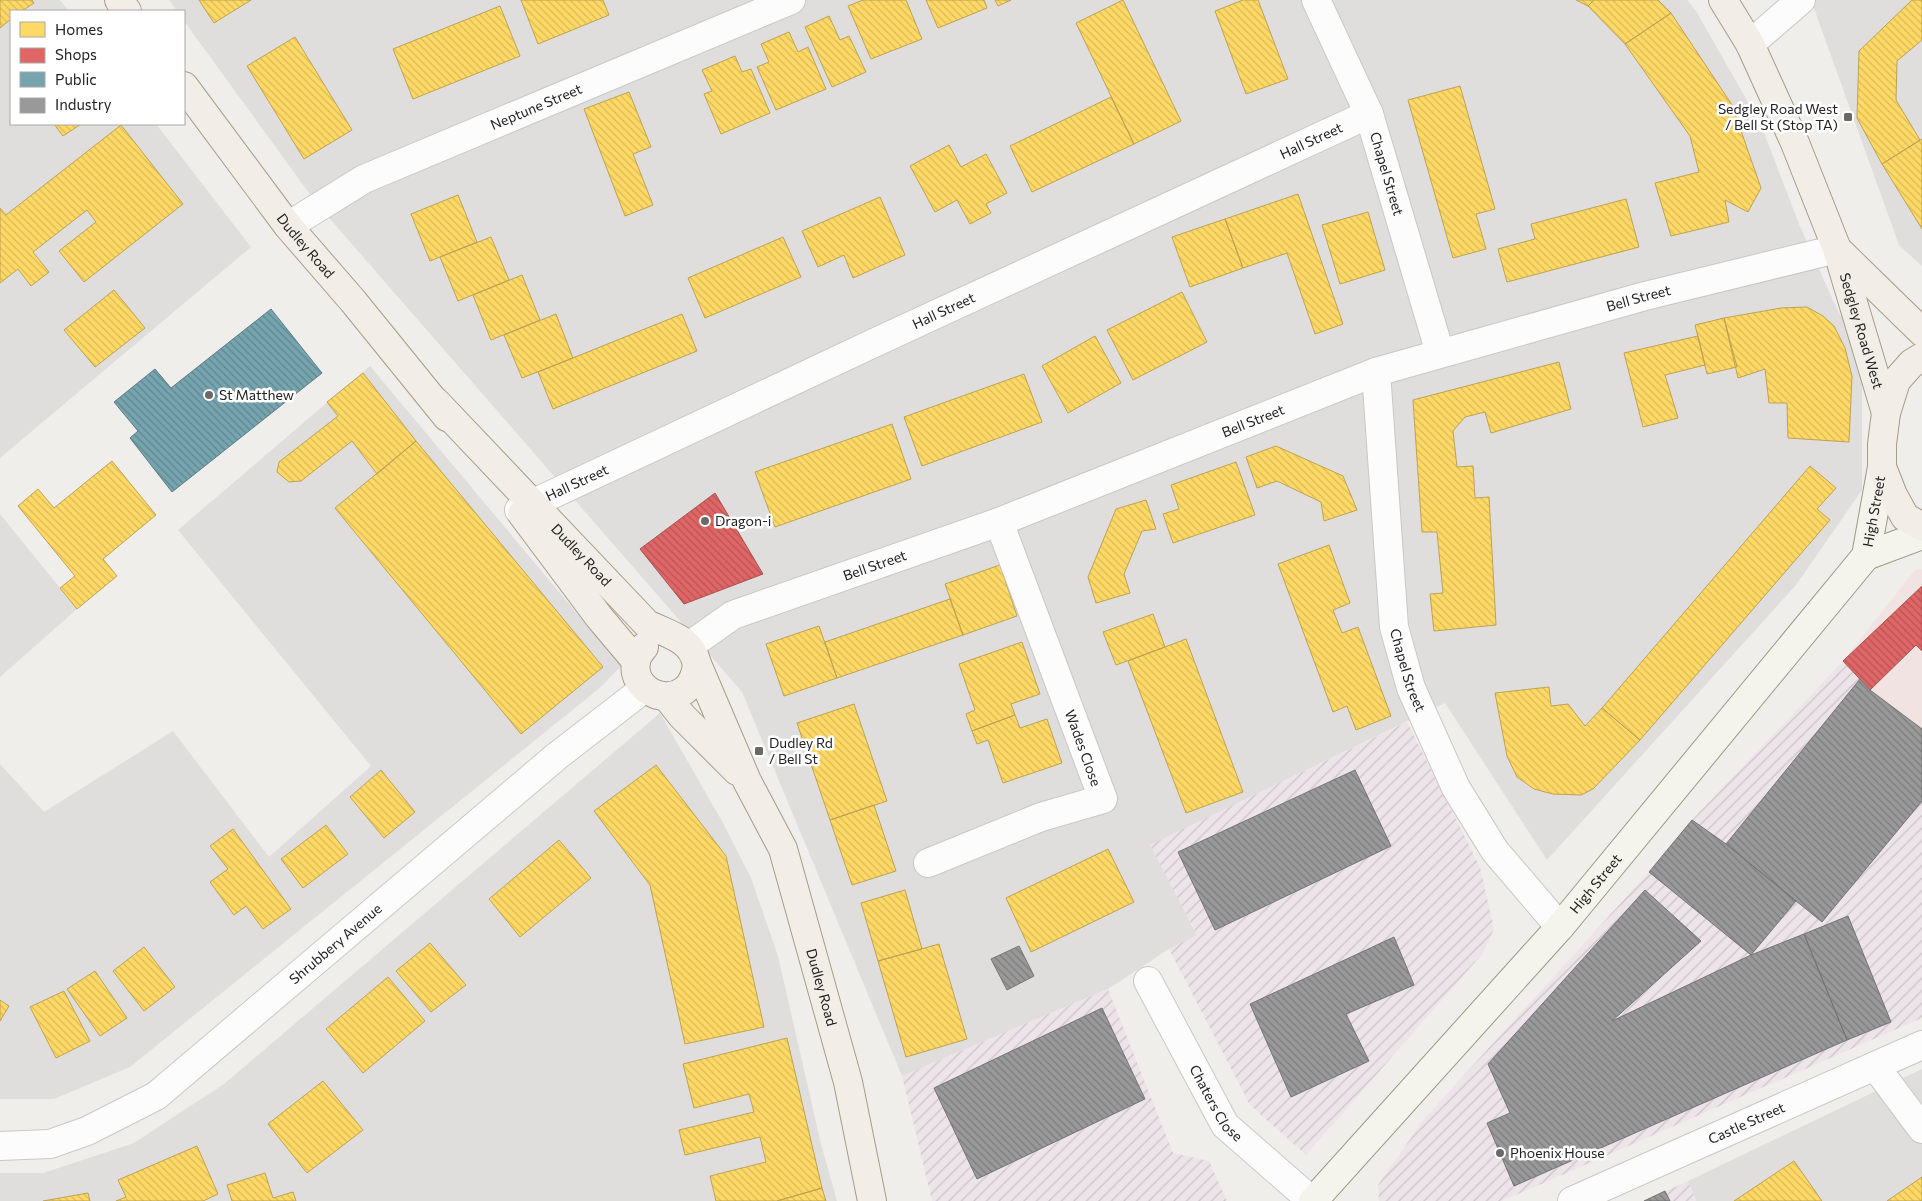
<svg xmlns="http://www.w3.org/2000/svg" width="1922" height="1201" font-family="Commissioner,sans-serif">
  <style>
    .residential { fill: #dfdedc }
    .commercial { fill: #f1e3e1 }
    .industrial { fill: url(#industrial-furrows) }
    .homes { fill: url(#homes-back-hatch); stroke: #bda252 }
    .shops { fill: url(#shops-back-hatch); stroke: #a75252 }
    .public { fill: url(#public-back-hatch); stroke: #5d7e85 }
    .industry { fill: url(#industry-back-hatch); stroke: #757575 }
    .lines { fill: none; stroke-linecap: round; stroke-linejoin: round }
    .minor-casing { stroke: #c9c8c7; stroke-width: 30 }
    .tertiary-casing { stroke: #c9c8c7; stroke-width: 30 }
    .secondary-casing { stroke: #999a82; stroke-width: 30 }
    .primary-casing { stroke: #a79c86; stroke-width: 30 }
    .minor { stroke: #fdfcfc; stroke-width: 28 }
    .tertiary { stroke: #fdfcfc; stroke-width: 28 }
    .secondary { stroke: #f4f4ed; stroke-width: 28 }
    .primary { stroke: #f3ede7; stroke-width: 28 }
    .poi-dot { fill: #6a6968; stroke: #fff; stroke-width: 2 }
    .labels { text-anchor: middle; stroke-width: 5; stroke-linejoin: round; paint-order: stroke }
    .street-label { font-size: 14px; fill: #222; stroke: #fff }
    .poi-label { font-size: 14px; fill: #222; stroke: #fff; text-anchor: start }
  </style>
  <defs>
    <pattern id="industrial-furrows" width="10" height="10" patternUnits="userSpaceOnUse" patternTransform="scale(1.25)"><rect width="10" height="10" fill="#ede4e9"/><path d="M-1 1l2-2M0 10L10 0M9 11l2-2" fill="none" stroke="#cbc3c8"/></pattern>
    <pattern id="homes-back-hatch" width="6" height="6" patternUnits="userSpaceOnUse" patternTransform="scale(1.25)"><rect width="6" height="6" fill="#ffd966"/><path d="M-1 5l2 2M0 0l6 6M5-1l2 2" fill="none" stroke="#daba58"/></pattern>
    <pattern id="shops-back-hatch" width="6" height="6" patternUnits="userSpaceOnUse" patternTransform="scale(1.25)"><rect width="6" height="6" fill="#e06666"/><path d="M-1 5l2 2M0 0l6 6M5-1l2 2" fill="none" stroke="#b55454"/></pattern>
    <pattern id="public-back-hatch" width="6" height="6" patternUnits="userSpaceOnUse" patternTransform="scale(1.25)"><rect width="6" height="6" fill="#76a5af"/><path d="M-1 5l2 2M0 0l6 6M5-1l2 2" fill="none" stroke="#60868e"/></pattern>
    <pattern id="industry-back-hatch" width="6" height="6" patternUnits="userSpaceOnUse" patternTransform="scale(1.25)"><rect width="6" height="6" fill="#999"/><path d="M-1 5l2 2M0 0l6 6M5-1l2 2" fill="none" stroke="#7c7c7c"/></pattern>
  </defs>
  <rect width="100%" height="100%" fill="#f0eeeb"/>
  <path class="residential" d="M0,0H60L69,11H11V124H156L251,247L0,458Z
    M169,0H1687L1696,11L1761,125L1799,224L1832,298L1862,359V490L1796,585L1547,860L1445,703L1151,845L1197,936L1169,949L1108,989L902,1076L742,692L317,204L184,21V11H177Z
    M1811,0H1922V266L1899,245Z
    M370,366L621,666L601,687L130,1067L54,1099H0V764L44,812L173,731L269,857L371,766L178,530Z
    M0,514L77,609L0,677Z
    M660,713L723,823L751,878L778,956L821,1144L837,1201H0V1173H43L134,1143L224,1084Z
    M1922,1069V1201H1696L1688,1181Z"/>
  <path class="commercial" d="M1922,569V729L1870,690L1843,661L1915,570Z"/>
  <path class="industrial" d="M1843,661L1870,690L1922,729V1018L1502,1201H1379L1378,1185L1424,1119L1649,872L1692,820Z
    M1407,722L1480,867L1494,929L1483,953L1306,1155L1250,1105L1169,949L1197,935L1150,845Z
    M1108,989L1173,1153L1209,1161L1227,1201H932L902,1076Z
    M1688,1181L1696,1201H1644Z"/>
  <path class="homes" d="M0,0H32L34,3L22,11H11V19L0,28Z
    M199,0H251L214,23Z
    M521,0H603L609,15L538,44Z
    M863,0H906L922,39L871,59L848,6Z
    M926,0H984L987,8L938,28Z
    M995,0H1011L998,6Z
    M1123,0L1181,121L1134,144L1076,23Z
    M1243,0H1258L1288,79L1246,94L1215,11Z
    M1576,0H1594L1588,6Z
    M1594,0H1658L1671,13L1625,44L1588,6Z
    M1912,0H1922V40L1897,61L1896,100L1920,140L1882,164L1857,118L1859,51Z
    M500,6L520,56L413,99L393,49Z
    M1671,13L1732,105L1761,188L1748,212L1725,200L1729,222L1671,236L1655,183L1699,172L1690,136L1625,44Z
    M829,16L840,40L849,36L866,72L832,87L805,27Z
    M789,32L798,52L808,47L826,89L776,110L757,67L769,62L761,44Z
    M295,37L352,130L304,159L247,66Z
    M735,56L742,72L751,69L770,113L721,134L704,94L712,91L702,70Z
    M1460,86L1495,209L1476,214L1486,249L1453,258L1408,100Z
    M629,92L651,147L633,154L653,205L625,216L584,109Z
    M1111,97L1134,144L1032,192L1010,146Z
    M54,124H81L63,136Z
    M121,125L183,204L84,282L59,251L96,222L87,210L33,252L49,272L31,286L18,269L0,283V208L6,215Z
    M1922,139V229L1882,164Z
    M949,145L961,167L986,154L1007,193L986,204L991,213L970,224L957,200L935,212L910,166Z
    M1298,194L1343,324L1315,334L1287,253L1243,268L1225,219Z
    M458,195L477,242L430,261L411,214Z
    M880,197L905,255L853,278L844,255L818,267L802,231Z
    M1626,199L1639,247L1507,282L1498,249L1535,239L1531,224Z
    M1368,212L1385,270L1340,284L1322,225Z
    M1225,219L1243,268L1190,287L1172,237Z
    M491,237L509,280L458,301L440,257Z
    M783,237L801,277L705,318L688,278Z
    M522,275L540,320L491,340L473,295Z
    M114,290L145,328L95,367L64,330Z
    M1182,292L1207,342L1133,380L1107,330Z
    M1807,307L1823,316L1834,326L1845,348L1852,376L1849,442L1788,438L1787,403H1769L1765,369L1738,378L1724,318L1781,308Z
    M556,314L573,358L522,378L504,335Z
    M682,314L697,351L553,409L538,372Z
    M1724,318L1737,367L1707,374L1695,325Z
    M1095,336L1121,383L1068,413L1042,366Z
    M1698,336L1705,365L1665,375L1678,418L1643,427L1624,353Z
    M1559,362L1571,409L1491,433L1485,412L1465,417L1453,431L1457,467L1473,466L1475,498L1489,497L1496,625L1434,631L1430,594L1443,593L1437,532H1422L1413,400Z
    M363,373L416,441L377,474L352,441L301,481L289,482L277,472L279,462L338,416L327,402Z
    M1024,374L1042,422L922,466L904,417Z
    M892,424L911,479L775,527L755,472Z
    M416,441L603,667L521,734L335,508Z
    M1276,446L1343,476L1357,510L1324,521L1321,502L1277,481L1257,488L1246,457Z
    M112,461L156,515L103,559L117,576L77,609L60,588L75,576L18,506L38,489L54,508Z
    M1236,462L1255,515L1173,543L1163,514L1179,509L1171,485Z
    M1810,466L1836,488L1817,509L1830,520L1640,740L1602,708Z
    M1146,500L1156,529L1142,531L1124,574L1130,593L1096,603L1088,577L1116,509Z
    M1329,545L1350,603L1333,610L1342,633L1358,627L1391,716L1356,730L1347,706L1333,712L1278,564Z
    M1000,565L1017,616L963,635L945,584Z
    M950,599L963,635L837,678L825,642Z
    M1153,614L1165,647L1116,665L1103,632Z
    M819,626L837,678L784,696L766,644Z
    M1186,639L1243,792L1186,813L1128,661Z
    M1022,642L1040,694L1011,704L1015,715L972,731L966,714L975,710L959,664Z
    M1549,687L1551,706L1568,704L1585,726L1602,708L1640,740L1593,789L1581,795L1553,794L1534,789L1517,777L1507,756L1495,693Z
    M854,704L887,801L830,820L797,723Z
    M1015,715L1020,728L1047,719L1062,763L1003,783L988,740L977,744L972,731Z
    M656,765L726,856L764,1027L685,1044L650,885L594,811Z
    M381,770L415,812L384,838L350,797Z
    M874,805L896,871L852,885L830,820Z
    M326,825L348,854L303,888L281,859Z
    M233,829L291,909L263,929L246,906L234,915L210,882L228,869L210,846Z
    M559,840L591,878L520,937L489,899Z
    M1108,849L1134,902L1031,952L1006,898Z
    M905,890L922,949L878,961L861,903Z
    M430,943L466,985L431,1012L396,971Z
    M939,944L967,1039L906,1057L878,961Z
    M144,947L175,987L144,1011L113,971Z
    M95,971L127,1018L100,1036L67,989Z
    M388,977L425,1021L363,1073L326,1029Z
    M64,991L90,1041L56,1058L30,1007Z
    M0,1000L9,1006L0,1021Z
    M787,1038L822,1188L777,1201H716L710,1176L766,1162L760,1137L685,1155L679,1130L754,1112L749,1094L694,1108L683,1064Z
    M323,1081L363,1130L307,1173L268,1124Z
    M197,1146L218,1194L203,1201H116L126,1197L118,1180Z
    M1794,1161L1822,1201H1734Z
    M265,1173L273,1198L293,1192L296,1201H232L227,1185Z
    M1922,1177V1201H1887Z
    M822,1188L826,1201H777Z
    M88,1193L90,1201H43Z"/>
  <path class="shops" d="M715,493L763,574L684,604L640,549Z
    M1922,586V651L1916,645L1870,690L1843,661Z"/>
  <path class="public" d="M271,309L322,373L172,492L130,438L138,431L114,402L155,369L171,388Z"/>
  <path class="industry" d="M1860,679L1870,690L1922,729V801L1822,922L1726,844Z
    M1355,770L1391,846L1215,930L1178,852Z
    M1692,820L1726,844L1796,901L1751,955L1649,872Z
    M1645,890L1701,941L1612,1021L1751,955L1804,934L1847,1040L1514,1186L1487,1123L1510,1113L1488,1064Z
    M1848,916L1891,1022L1847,1040L1804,934Z
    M1394,937L1414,985L1346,1014L1369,1061L1291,1097L1250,1004Z
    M1019,946L1034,976L1007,990L991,959Z
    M1102,1008L1145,1099L977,1179L934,1088Z
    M1665,1191L1670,1201H1644Z"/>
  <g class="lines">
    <g class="minor-casing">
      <g id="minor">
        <path id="s1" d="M1316,0L1369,114L1440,353"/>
        <path d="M1750,44L1801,0"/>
        <path id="s2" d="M288,226L364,179L791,0"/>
        <path id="s3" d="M1376,372L1394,627L1411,688L1456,788L1495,851L1560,927"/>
        <path id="s4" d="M519,510L876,342L1369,114"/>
        <path id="s5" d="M689,646L733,615L999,522L1376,372L1645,296L1837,249"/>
        <path d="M928,863L1041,817L1103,799L999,522"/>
        <path id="s6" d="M1148,981L1225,1125L1312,1201"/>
        <path d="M1875,1066L1922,1129"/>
        <path id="s7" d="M0,1146L50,1144L87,1131L156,1096L557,756L645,688"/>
      </g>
    </g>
    <g class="tertiary-casing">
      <g id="tertiary">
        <path id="s8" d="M1572,1201L1922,1045"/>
      </g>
    </g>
    <g class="secondary-casing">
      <g id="secondary">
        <path d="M1866,556L1922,535"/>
        <path id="s9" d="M1313,1201L1560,927L1866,556L1882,467"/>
      </g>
    </g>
    <g class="primary-casing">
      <g id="primary">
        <path d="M119,0L127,11"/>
        <path id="s10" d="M1723,0L1750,44L1795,143L1837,249L1886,413"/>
        <path id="s11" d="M184,86L288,226L353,301L447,417"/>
        <path d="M1838,250L1922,332"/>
        <path d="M1922,357L1912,363L1896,381L1886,413L1882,444V467L1893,495L1905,517L1922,527"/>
        <path id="s12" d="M436,402L647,624C669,635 691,638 697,664L747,781L783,849L848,1082L872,1201"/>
        <path d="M522,514L599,617L636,661"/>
        <path d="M644,647C641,651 637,656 636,661C629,699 692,715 697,664"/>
        <path d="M667,697L682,716L737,771"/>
      </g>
    </g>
    <use href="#minor" class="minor"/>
    <use href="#tertiary" class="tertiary"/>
    <use href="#secondary" class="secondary"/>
    <use href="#primary" class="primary"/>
  </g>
  <g class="poi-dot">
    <rect x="1843" y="112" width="10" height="10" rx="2.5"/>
    <circle cx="209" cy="395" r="5"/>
    <circle cx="705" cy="521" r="5"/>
    <rect x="754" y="746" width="10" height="10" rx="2.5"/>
    <circle cx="1500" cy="1153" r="5"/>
  </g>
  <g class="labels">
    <g class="street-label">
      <text dy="5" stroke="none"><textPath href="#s2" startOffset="276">Neptune Street</textPath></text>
      <text dy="5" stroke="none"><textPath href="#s4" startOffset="874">Hall Street</textPath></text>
      <text dy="5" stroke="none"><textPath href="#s1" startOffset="188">Chapel Street</textPath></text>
      <text dy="5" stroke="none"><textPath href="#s11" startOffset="201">Dudley Road</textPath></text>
      <text dy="5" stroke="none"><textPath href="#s5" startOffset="1014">Bell Street</textPath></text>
      <text dy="5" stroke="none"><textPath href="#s4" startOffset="469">Hall Street</textPath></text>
      <text dy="5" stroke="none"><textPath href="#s10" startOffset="360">Sedgley Road West</textPath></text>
      <text dy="5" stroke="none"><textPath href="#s5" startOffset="609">Bell Street</textPath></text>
      <text dy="5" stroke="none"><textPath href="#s4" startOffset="64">Hall Street</textPath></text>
      <text dy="5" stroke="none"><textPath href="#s9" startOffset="895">High Street</textPath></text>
      <text dy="5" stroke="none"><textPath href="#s12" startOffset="211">Dudley Road</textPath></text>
      <text dy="5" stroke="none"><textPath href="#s5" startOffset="204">Bell Street</textPath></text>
      <text dy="5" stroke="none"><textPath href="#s3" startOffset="301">Chapel Street</textPath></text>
      <text transform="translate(1083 748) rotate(70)" y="5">Wades Close</text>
      <text dy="5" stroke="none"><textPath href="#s9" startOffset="425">High Street</textPath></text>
      <text dy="5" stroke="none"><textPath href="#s7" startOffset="402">Shrubbery Avenue</textPath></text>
      <text dy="5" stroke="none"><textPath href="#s12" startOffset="721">Dudley Road</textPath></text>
      <text dy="5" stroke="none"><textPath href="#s6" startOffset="140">Chaters Close</textPath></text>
      <text dy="5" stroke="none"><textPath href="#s8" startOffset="191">Castle Street</textPath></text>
    </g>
    <g class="poi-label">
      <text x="1838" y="114" text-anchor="end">Sedgley Road West<tspan x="1838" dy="16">/ Bell St (Stop TA)</tspan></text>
      <text x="219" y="400">St Matthew</text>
      <text x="715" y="526">Dragon-i</text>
      <text x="769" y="748">Dudley Rd<tspan x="769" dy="16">/ Bell St</tspan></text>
      <text x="1510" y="1158">Phoenix House</text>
    </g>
  </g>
  <rect x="10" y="10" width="175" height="115" fill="#ffffff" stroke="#a7a7a7"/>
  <rect x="20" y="22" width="25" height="15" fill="#ffd966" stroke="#a7a7a7"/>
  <text x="55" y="35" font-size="15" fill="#222222">Homes</text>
  <rect x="20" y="48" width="25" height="15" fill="#e06666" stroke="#a7a7a7"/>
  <text x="55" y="60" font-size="15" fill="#222222">Shops</text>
  <rect x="20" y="72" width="25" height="15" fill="#76a5af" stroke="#a7a7a7"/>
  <text x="55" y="85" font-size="15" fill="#222222">Public</text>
  <rect x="20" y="98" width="25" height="15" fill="#999999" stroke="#a7a7a7"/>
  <text x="55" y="110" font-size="15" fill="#222222">Industry</text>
</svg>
